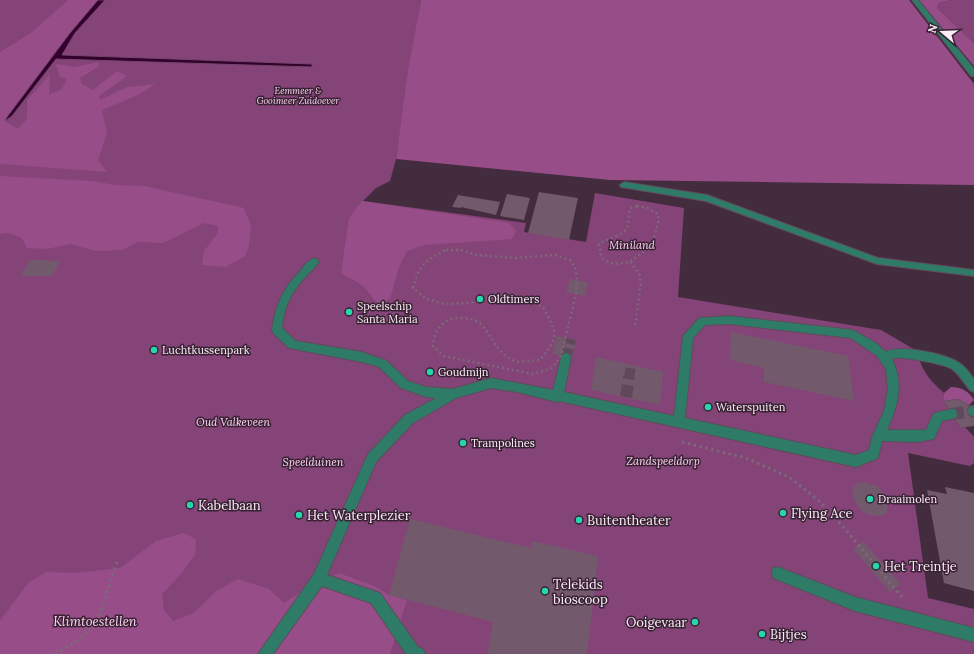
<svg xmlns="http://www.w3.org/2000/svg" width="974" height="654" font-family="Lora,serif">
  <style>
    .green { fill: #854478 }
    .forest { fill: #974d88 }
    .water { fill: #35002d; stroke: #71476a }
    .building { fill: #72596c }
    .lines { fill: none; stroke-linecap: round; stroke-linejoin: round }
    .pedestrian-tunnel-far1 { stroke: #5f495a; stroke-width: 10; stroke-dasharray: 10 4.5; stroke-linecap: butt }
    .pedestrian-tunnel { stroke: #5f495a; stroke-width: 12; stroke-dasharray: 12 6; stroke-linecap: butt }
    .service-casing { stroke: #614b5c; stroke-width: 2 }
    .pedestrian-casing { stroke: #614b5c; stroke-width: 2 }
    .minor-casing { stroke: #614b5c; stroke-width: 2 }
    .path-far1 { stroke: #7c6878; stroke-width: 2.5; stroke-dasharray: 2 3; stroke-linecap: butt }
    .path { stroke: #7c6878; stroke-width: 3; stroke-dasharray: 2.5 3.5; stroke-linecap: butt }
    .service { fill: #2e7c67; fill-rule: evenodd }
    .pedestrian { fill: #2e7c67; fill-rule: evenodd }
    .minor { fill: #2e7c67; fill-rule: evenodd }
    .poi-dot { fill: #27d5ad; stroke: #382233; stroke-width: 1.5 }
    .labels { text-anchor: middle; stroke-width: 3; stroke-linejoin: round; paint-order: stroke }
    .far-park-label { font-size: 9px; font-style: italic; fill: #ffd4f4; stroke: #382233 }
    .park-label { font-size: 11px; font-style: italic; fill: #ffd4f4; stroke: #382233 }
    .poi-label { font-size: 11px; fill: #fdeef9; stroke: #382233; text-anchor: start }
    .near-poi-label { font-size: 13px; fill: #fdeef9; stroke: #382233; text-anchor: start }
    .near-park-label { font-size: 13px; font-style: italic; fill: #ffd4f4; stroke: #382233 }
  </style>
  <rect width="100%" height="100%" fill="#432c3e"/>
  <path class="green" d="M0,0H421L396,159L390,181L376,188L363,201L526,223L524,232L586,242L595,193L684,208L678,297L881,330L917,351C921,370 930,381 944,393V401L960,428L965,427L974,437V463L970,466L908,453L928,598L974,609V654H0Z
    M951,0H974V43L937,8L939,3Z"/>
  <path class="forest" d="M68,0H98L70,33L7,117L5,121L18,129L27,119V100L50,74L49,95L62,89L67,79L60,77L56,64L74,67L99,62L98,67L80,78L82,84L93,90L117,71L127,76L99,96L100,100L127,87L155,84L138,95L102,110L107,133L98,160L107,172L0,164V52L31,33Z
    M421,0H909L974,84V185L610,180L396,159L408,71Z
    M919,0H951L939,3L937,8L974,43V66Z
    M0,176L91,181L116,185L144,186L244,208L251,226L249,246L245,256L226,267L202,265L204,251L218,233V226L204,223L163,243L138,242L122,250L96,251L70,244L47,249L27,248L22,238L8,233L0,234Z
    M362,201L509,223L516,231L512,239L424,245L407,251L399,267L390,299L379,304C373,300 371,295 366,289C359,281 349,279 341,273L349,218Z
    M951,387C961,387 969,391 974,400L969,405L958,399L944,401V393Z
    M183,533L196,539L195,555L180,575L162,594L164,610L173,621L194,613L216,591L238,579L269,589L284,603L309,587L339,573L374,586L389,595L407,600L390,654H0V621L28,583L46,572L76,573L120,568L156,541Z"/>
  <path class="water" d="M98,0H105L75,33L62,55L312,64V67L56,59L12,116L5,121L7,117L70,33Z"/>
  <path class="building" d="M539,192L578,198L569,240L528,233Z
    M507,194L530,198L524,220L500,216Z
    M458,195L500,202L496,215L461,207V208L452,207Z
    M30,260L60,261L52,276H21Z
    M570,279L588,282L585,296L566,292Z
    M731,332L848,356L854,401L764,382V368L730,360Z
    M557,336L576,340L572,359L552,354Z
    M596,357L663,372L660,405L591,390Z
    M958,399L969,405L974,413V426L960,428L944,401Z
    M864,482L877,486L887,499L888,506L887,512L883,515L877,516L870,515L863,512L857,506L852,493L854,487L857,483Z
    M945,487L974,493V591L944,583L927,490L947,494Z
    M410,519L531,548L532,541L598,556L587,654H487L493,622L389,595Z
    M863,541L901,584L890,592L853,549Z"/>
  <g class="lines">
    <path class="pedestrian-tunnel-far1" d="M566,358L571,339
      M629,378L631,366"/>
    <path class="pedestrian-tunnel" d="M626,397L629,377
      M952,414L973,411"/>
    <g class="service-casing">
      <path id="service" d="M624,182L707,195L878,258L974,270V276L877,264L706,201L621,187L620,185Z"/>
    </g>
    <g class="pedestrian-casing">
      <path id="pedestrian" d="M314,258L317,259L319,262L317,265C297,285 285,298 282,328L296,341L362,352L387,361L408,381L426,387L453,389L491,378L553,390L561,358L562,355L566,353L570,355L571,358L564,392L674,416L683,336L699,318L729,316L853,330L876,343L886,352C898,344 948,354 959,363C965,366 970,374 974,379V392L970,390C965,384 959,374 952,369C944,364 899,355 892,359C904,384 898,406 887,430H926L934,413L952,409L956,410L957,414L956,418L942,421L934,439L917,442L882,441L878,458L856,467L559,401L557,402L517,392L491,388L456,398L413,423L376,462L327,575L380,593L418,647L423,649L425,654H406L371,603L322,586L273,654H258L314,574L368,454L405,415L436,398L426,397L401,388L379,367L362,362L289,348L273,333L272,330C275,306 283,288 300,271C304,266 308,260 314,258ZM729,324L851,338L877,356L886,369L888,389L884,411L872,437L869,450L856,455L685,418L693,338L705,325Z
        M974,406V416L969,415L968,411L969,407Z
        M778,567L855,597L974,628V642L855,611L773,578L772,573L773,568Z"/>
    </g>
    <g class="minor-casing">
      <path id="minor" d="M912,0H918L974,69V76H971Z"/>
    </g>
    <path class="path-far1" d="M637,206L648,208L658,214L659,220L652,245L630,262L613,264L604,260L601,256L599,244C606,239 624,235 627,228C629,222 629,214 630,208Z
      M446,250H461L476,255L515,258L555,255L570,260L575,267L577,280L576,294L561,356L552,368L533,374L444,356L433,346C434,334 437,327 447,321C457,316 474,317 482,325C493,338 497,354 515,361C522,363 533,360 540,360C560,336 557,333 543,307L515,296H496L469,303L445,304L426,299L413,288C420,264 424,261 446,250Z
      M630,262L639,273L641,282L635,327"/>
    <path class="path" d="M682,442L746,458L789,477L818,500L841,524L902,597
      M55,654L79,640L98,620L117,562"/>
    <use href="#service" class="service"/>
    <use href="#pedestrian" class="pedestrian"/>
    <use href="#minor" class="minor"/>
  </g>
  <g class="poi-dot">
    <circle cx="480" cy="299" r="4"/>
    <circle cx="349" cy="312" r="4"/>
    <circle cx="154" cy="350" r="4"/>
    <circle cx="430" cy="372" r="4"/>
    <circle cx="708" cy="407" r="4"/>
    <circle cx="463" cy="443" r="4"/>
    <circle cx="870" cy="499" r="4"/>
    <circle cx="190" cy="505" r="4"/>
    <circle cx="783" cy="513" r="4"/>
    <circle cx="299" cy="515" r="4"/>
    <circle cx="579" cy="520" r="4"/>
    <circle cx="876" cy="566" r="4"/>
    <circle cx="545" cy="591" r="4"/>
    <circle cx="695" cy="622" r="4"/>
    <circle cx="762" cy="634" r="4"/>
  </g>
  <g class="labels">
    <g class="far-park-label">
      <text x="298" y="94">Eemmeer &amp;<tspan x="298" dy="10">Gooimeer Zuidoever</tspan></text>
    </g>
    <g class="park-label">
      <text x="632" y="249">Miniland</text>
      <text x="233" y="426">Oud Valkeveen</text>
      <text x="663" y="465">Zandspeeldorp</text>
      <text x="313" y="466">Speelduinen</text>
    </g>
    <g class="poi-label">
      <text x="488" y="303">Oldtimers</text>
      <text x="357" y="310">Speelschip<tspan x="357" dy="13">Santa Maria</tspan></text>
      <text x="162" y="354">Luchtkussenpark</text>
      <text x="438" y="376">Goudmijn</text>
      <text x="716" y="411">Waterspuiten</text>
      <text x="471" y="447">Trampolines</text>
      <text x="878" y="503">Draaimolen</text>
    </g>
    <g class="near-poi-label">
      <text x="198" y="510">Kabelbaan</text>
      <text x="791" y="518">Flying Ace</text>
      <text x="307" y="520">Het Waterplezier</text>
      <text x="587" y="525">Buitentheater</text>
      <text x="884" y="571">Het Treintje</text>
      <text x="553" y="589">Telekids<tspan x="553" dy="15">bioscoop</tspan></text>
      <text x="687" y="627" text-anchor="end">Ooigevaar</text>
      <text x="770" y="639">Bijtjes</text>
    </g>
    <g class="near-park-label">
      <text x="95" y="626">Klimtoestellen</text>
    </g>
  </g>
  <g transform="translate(942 32) rotate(289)" stroke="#382233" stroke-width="3" paint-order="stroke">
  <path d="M0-3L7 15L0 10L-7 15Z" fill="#fdeef9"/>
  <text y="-6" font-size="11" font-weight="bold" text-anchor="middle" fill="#fdeef9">N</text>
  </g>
</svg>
